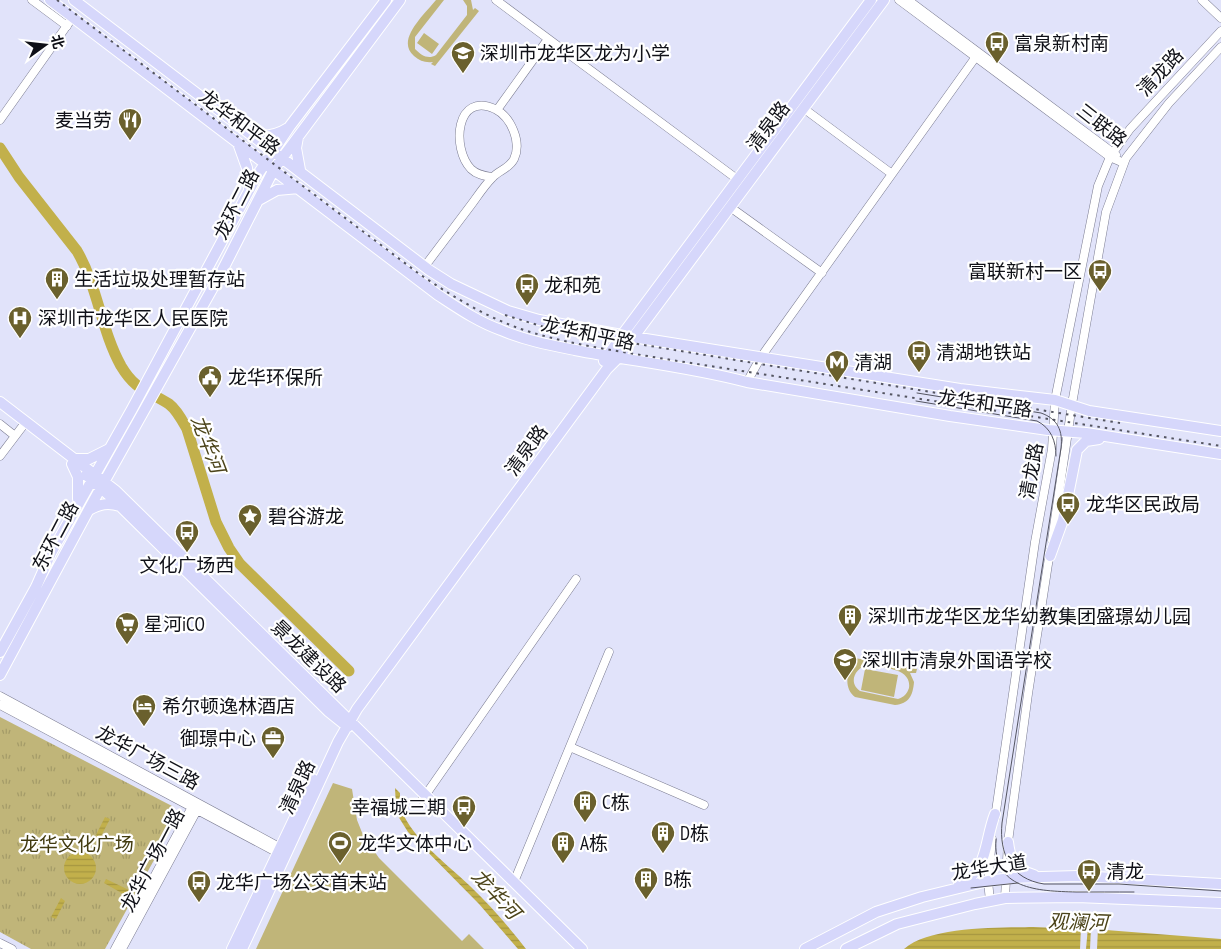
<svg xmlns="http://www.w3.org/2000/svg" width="1221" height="949" font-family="'PT Sans Narrow','Noto Sans SC',sans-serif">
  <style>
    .grass { fill: url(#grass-tufts) }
    .pitch { fill: #c0b579; fill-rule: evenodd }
    .water { fill: url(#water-rules) }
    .pier { fill: #e1e3fa }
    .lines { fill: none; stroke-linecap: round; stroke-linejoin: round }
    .river { stroke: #c2b04b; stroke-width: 11 }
    .minor-casing { stroke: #7b7c91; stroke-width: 9 }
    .major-casing { stroke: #fff; stroke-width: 12 }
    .minor { stroke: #fff; stroke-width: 8 }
    .major { stroke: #d6d7fb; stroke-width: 10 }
    .tram { stroke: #545561; stroke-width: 1 }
    .rail { stroke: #545561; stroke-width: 2; stroke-dasharray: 2.5 5; stroke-linecap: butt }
    .labels { text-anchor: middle; stroke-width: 4.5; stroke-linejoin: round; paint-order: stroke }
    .poi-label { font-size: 19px; fill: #101118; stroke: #fff; text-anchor: start }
    .street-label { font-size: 19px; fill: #101118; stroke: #fff }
    .park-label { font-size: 19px; fill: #423b10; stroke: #fff }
    .water-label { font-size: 20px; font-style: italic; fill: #4c441a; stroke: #fff }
  </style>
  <defs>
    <pattern id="grass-tufts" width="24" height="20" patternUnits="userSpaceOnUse" patternTransform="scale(1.25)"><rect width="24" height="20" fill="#c0b579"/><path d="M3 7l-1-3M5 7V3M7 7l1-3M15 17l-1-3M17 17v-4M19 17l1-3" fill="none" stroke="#a49b68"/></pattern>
    <pattern id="water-rules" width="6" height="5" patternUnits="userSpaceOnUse" patternTransform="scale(1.25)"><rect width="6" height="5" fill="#c2b04b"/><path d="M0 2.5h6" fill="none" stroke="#a69641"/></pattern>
  </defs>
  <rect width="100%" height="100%" fill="#e1e3fa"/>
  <path class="grass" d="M0,717L172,806L175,822L105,949H31L0,932Z"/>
  <path class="pitch" d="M436,0H444L415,37V49C421,55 428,60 436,55L467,15V6L463,0H471L473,10L475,8L479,11L435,66L431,64L433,62C425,63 420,61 414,56C395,40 425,14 436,0Z
    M424,33L439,44L432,54L417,43Z
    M849,657L917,669L916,673H910L914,682C913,695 909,704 895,705L855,697C844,689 845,670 857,663L848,661ZM867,665C881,668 912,667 909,688C907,694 904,697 898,699L860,691C848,683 855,668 867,665Z
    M865,669L898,675L894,697L861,690Z
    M333,783L352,789L357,820L363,835L379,858L462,941L469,934L484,949H256Z"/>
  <path class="water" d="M395,788L400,793C400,801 400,809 404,816C418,843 448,865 470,886C490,905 509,927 526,949H518L479,904L408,832L398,816L396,807Z
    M105,817L110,819L100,838L96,835Z
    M64 868a16 16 0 1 1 32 0a16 16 0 1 1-32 0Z
    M106,879L129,890V895H125L104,883Z
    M61,898L65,901L56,919L51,917Z
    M1033,927L1106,930L1221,939V949H904C930,926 999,928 1033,927Z"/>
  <path class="pier" d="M1081,927H1088L1086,949H1080Z
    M1091,927L1098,928L1097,949H1090Z"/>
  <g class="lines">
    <path class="river" d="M0,148L19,177L77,251C98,287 101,330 121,366C136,391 147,390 169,404C177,410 182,420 187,429L216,522L229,548L240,564L349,671"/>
    <g class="minor-casing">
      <path id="minor" d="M32,0L67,26
        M496,0L741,182
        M899,0L1110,157L1124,163
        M908,0L1116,155
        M1202,0L1221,18
        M799,105L892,174
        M497,110L548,39
        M0,120L73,17
        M730,207L822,273
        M425,266C440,246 455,226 471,205C477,197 484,186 492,178C499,170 509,169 514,159C522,142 511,117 495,109C456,91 451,148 471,169C477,175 485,176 492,177
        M747,382L761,357L975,58
        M0,424L15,436
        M0,456L22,427
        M1052,540L1072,404L1106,212L1126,158L1169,103L1221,47
        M0,696L281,848
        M0,705L278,853
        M570,747L704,805
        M422,800L576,579
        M995,818L1035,542L1052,449L1055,400L1098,186L1110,157L1130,129L1221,31
        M514,882L609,652
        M1005,898L1008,842L1028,694L1050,551
        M990,901L988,881L992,839
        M0,943L12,949
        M115,949L192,807L195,804
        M122,949L197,810L198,805"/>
    </g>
    <g class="major-casing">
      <path id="major" d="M50,0L438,295C458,308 478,322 501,330C524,340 550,345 575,350C632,361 691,367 747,382L950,416L1048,430L1086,433L1221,454
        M74,0L429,270L451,284L508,311L539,320L633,337L960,389L1055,400L1089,411L1221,431
        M254,135C266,137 277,135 288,128
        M298,137L296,148L300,170
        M238,143L247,168L249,189
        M259,200L277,190L299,188
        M604,361L622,335L871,0
        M0,402L116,491L582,949
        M75,459H89L109,449
        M72,464L78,477V499
        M86,475L111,497L328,711L348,727
        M89,510C99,504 108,502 120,506
        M1050,556L1063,520L1077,450L1086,441L1099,439
        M0,652L36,587L51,553L132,409L258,174L290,126L386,0
        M0,675L94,500L221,273L274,169L400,0
        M1008,842C1010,860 1015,870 1034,875
        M959,885C989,870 984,842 995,814
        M232,949L313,779
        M242,949L338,742L357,709L607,369L618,358L884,0
        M805,949L876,912L922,897L988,881L1011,878L1078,876L1221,884
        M846,949L897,924L975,904L1005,898L1077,897L1221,903"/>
    </g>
    <use href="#minor" class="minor"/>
    <use href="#major" class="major"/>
    <path class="tram" d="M917,393L1041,413C1058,419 1063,431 1061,448L1002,823C999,854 1011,879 1044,884H1119L1221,891
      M916,401L1037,421C1051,428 1056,441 1056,456
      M996,839C992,890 1038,891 1076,892C1095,892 1114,892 1134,892
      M971,888L1018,883"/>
    <path class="rail" d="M57,0L418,273C450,295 484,316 521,329C566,344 613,350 659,358L1221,446
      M505,315L544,327L577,334L1120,423"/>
  </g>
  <defs>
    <g id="bus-pin" transform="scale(1.25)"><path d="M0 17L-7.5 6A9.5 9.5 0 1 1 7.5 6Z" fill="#6a602d" stroke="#fff"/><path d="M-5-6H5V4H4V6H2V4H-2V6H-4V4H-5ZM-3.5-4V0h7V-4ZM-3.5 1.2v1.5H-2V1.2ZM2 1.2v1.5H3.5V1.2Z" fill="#fff"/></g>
    <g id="school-pin" transform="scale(1.25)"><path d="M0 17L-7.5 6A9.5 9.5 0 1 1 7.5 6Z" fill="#6a602d" stroke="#fff"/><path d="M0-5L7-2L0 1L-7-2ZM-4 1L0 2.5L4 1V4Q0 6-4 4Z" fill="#fff"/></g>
    <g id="restaurant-pin" transform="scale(1.25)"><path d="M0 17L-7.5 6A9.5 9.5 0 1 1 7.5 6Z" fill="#6a602d" stroke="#fff"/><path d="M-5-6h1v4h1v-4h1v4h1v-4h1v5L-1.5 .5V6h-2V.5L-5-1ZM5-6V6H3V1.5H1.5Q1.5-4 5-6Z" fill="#fff"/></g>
    <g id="building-pin" transform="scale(1.25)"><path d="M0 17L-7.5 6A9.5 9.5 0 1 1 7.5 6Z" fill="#6a602d" stroke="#fff"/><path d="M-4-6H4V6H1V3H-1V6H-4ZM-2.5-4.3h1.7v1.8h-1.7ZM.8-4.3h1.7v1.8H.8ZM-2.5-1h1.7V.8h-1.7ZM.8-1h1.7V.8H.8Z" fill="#fff"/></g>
    <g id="hospital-pin" transform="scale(1.25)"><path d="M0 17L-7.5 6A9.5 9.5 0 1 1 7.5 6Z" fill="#6a602d" stroke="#fff"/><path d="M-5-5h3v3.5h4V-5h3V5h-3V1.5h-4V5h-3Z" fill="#fff"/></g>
    <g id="metro-pin" transform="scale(1.25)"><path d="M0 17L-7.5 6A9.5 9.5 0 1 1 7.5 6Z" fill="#6a602d" stroke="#fff"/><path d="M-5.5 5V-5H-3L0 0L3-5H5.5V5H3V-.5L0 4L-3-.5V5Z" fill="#fff"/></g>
    <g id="civic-pin" transform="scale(1.25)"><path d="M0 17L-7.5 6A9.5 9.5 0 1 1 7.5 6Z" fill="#6a602d" stroke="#fff"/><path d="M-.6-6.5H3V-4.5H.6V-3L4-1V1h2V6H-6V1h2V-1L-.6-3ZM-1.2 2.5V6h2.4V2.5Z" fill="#fff"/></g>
    <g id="sight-pin" transform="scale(1.25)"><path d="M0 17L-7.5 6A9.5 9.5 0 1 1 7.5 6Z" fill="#6a602d" stroke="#fff"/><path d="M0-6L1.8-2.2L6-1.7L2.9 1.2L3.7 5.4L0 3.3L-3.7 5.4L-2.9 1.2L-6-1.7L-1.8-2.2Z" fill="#fff"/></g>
    <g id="supermarket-pin" transform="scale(1.25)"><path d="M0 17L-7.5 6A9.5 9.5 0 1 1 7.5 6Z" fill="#6a602d" stroke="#fff"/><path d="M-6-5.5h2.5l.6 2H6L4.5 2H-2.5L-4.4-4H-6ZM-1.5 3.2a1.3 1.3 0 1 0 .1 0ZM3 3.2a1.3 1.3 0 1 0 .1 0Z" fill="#fff"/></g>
    <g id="hotel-pin" transform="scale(1.25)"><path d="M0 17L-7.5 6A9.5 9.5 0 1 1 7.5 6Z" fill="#6a602d" stroke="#fff"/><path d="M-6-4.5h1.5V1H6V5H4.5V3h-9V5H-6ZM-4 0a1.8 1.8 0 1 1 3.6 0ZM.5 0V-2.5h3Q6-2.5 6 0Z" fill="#fff"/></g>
    <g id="office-pin" transform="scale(1.25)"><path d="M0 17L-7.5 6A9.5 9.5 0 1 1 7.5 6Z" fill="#6a602d" stroke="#fff"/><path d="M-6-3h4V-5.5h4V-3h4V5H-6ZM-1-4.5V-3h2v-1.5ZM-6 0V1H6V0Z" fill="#fff"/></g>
    <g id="stadium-pin" transform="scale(1.25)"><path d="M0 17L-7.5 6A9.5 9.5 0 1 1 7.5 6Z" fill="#6a602d" stroke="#fff"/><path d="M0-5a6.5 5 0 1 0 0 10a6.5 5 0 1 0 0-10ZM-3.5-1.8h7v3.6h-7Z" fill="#fff"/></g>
  </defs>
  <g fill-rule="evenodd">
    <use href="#bus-pin" x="997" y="43"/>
    <use href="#school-pin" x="463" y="53"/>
    <use href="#restaurant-pin" x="130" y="120"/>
    <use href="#bus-pin" x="1100" y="271"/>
    <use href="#building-pin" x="57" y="279"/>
    <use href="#bus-pin" x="527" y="285"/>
    <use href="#hospital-pin" x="20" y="318"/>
    <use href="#bus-pin" x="919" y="352"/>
    <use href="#metro-pin" x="837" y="362"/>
    <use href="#civic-pin" x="210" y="377"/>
    <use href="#bus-pin" x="1068" y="504"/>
    <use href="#sight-pin" x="250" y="516"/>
    <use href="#bus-pin" x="187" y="532"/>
    <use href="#building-pin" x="850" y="616"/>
    <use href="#supermarket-pin" x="127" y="624"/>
    <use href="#school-pin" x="845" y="660"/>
    <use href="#hotel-pin" x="144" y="706"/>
    <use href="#office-pin" x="273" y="738"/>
    <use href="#building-pin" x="585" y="802"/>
    <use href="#bus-pin" x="464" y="807"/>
    <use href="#building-pin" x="663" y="833"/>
    <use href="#stadium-pin" x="340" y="843"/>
    <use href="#building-pin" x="563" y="843"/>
    <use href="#bus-pin" x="1089" y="871"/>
    <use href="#building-pin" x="646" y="879"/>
    <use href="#bus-pin" x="199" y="882"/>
  </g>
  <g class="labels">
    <g class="poi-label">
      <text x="1014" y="50">富泉新村南</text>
      <text x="480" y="60">深圳市龙华区龙为小学</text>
      <text x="112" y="127" text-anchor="end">麦当劳</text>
      <text x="1082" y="278" text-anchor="end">富联新村一区</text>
      <text x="74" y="286">生活垃圾处理暂存站</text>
      <text x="544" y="292">龙和苑</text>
      <text x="38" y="325">深圳市龙华区人民医院</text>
      <text x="936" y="359">清湖地铁站</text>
      <text x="854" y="369">清湖</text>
      <text x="228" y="384">龙华环保所</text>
      <text x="1086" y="511">龙华区民政局</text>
      <text x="268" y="523">碧谷游龙</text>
      <text x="187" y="572" text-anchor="middle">文化广场西</text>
      <text x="868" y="623">深圳市龙华区龙华幼教集团盛璟幼儿园</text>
      <text x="144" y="631">星河iCO</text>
      <text x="862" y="667">深圳市清泉外国语学校</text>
      <text x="162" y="713">希尔顿逸林酒店</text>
      <text x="256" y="745" text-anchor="end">御璟中心</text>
      <text x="602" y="809">C栋</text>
      <text x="446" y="814" text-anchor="end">幸福城三期</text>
      <text x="680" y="840">D栋</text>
      <text x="358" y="850">龙华文体中心</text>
      <text x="580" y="850">A栋</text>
      <text x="1106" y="878">清龙</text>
      <text x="664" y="886">B栋</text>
      <text x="216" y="889">龙华广场公交首末站</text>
    </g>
    <g class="street-label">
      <text transform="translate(1160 72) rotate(-47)" y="7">清龙路</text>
      <text transform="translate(240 122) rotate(37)" y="7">龙华和平路</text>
      <text transform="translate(1102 125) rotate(38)" y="7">三联路</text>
      <text transform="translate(768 126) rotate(-53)" y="7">清泉路</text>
      <text transform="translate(236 204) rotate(-63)" y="7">龙环二路</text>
      <text transform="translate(588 333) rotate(12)" y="7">龙华和平路</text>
      <text transform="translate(985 403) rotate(8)" y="7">龙华和平路</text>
      <text transform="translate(526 450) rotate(-54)" y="7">清泉路</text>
      <text transform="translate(1031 471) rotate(-80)" y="7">清龙路</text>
      <text transform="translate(55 536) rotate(-62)" y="7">东环二路</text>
      <text transform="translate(309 656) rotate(44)" y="7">景龙建设路</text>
      <text transform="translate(148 757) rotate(28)" y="7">龙华广场三路</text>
      <text transform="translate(297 787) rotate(-65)" y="7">清泉路</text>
      <text transform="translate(152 860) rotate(-62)" y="7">龙华广场一路</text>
      <text transform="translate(989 867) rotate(-9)" y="7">龙华大道</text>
    </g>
    <g class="park-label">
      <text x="77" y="851">龙华文化广场</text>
    </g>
    <g class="water-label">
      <text transform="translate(208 444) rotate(69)" y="7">龙华河</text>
      <text transform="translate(496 894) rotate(47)" y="7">龙华河</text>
      <text transform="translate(1078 922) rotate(2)" y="7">观澜河</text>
    </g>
  </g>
  <g transform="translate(45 45) rotate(75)" stroke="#ffffff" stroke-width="4" paint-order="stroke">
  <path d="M0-4L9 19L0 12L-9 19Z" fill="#101118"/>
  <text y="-8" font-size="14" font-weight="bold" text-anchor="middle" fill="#101118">北</text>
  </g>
</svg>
